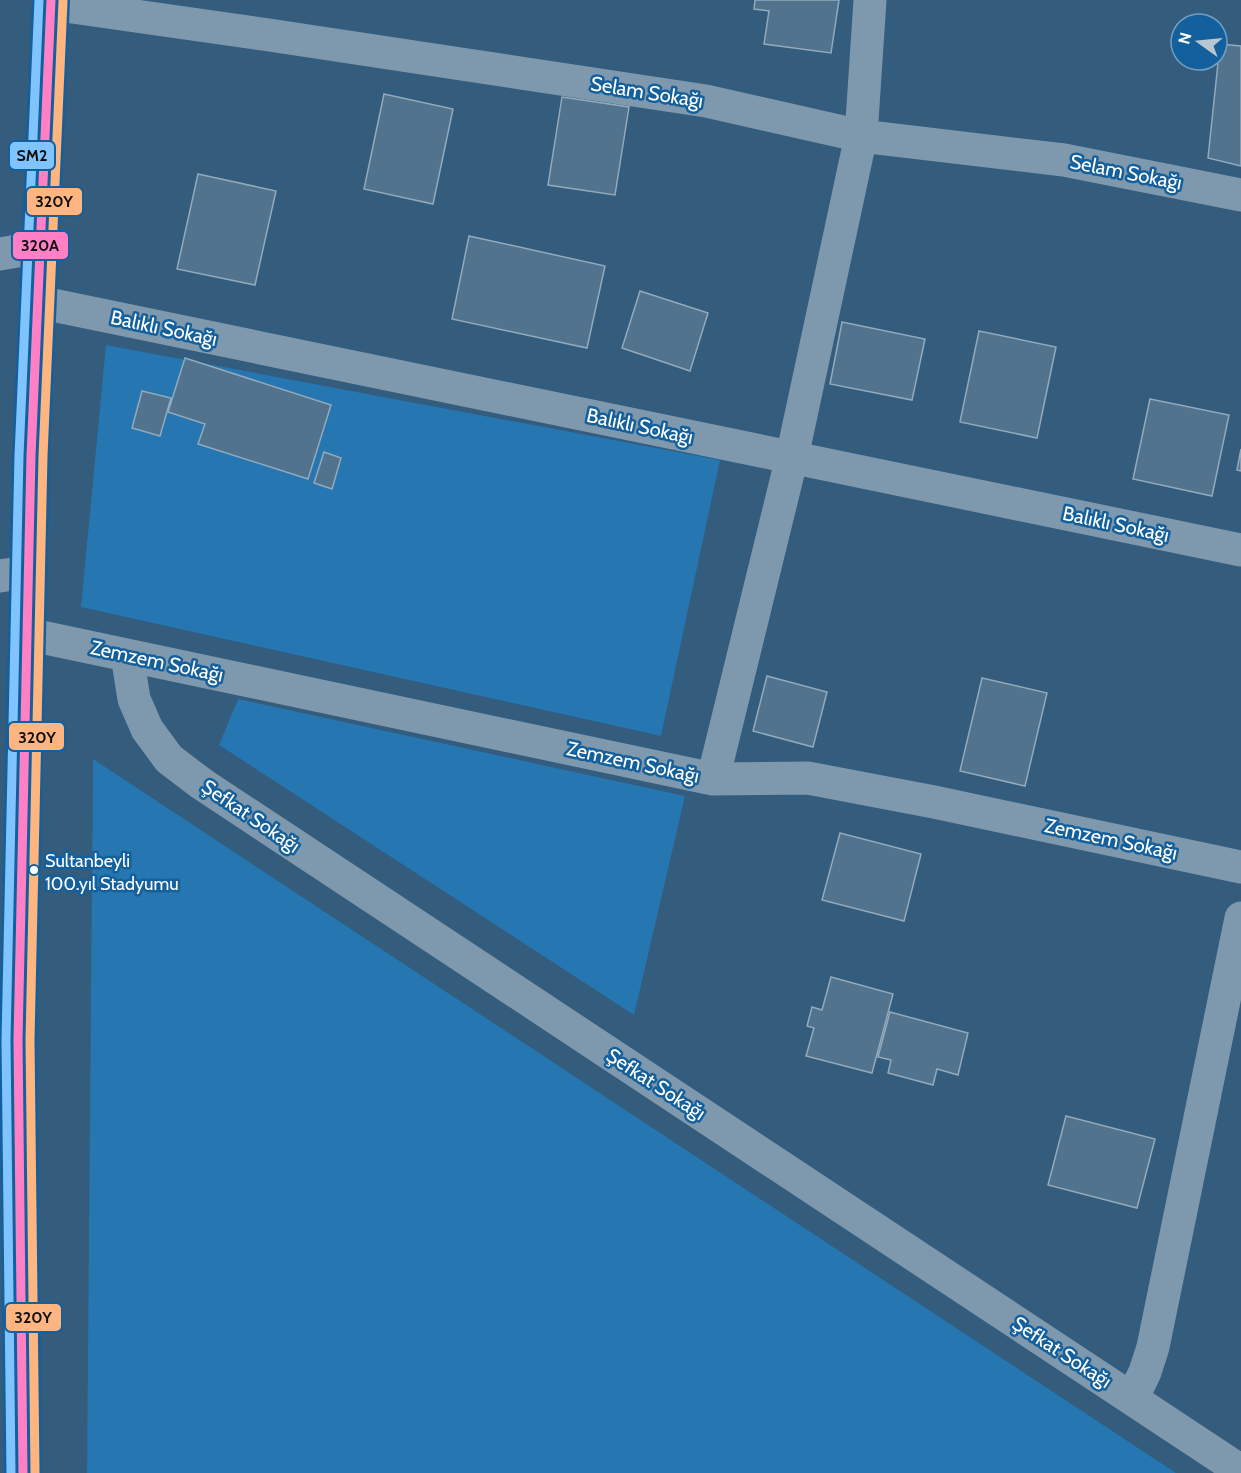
<svg xmlns="http://www.w3.org/2000/svg" width="1241" height="1473" font-family="Cabin,sans-serif">
  <style>
    .green { fill: #2576b1 }
    .building { fill: #52738d; stroke: #92aabc; stroke-width: 1.5 }
    .lines { fill: none; stroke-linecap: round; stroke-linejoin: round }
    .minor { stroke: #7e98ae; stroke-width: 33 }
    .bus-1-casing { stroke: #14609c; stroke-width: 14 }
    .bus-2-casing { stroke: #14609c; stroke-width: 14 }
    .bus-3-casing { stroke: #14609c; stroke-width: 14 }
    .bus-1 { stroke: #ff80c5; stroke-width: 9 }
    .bus-2 { stroke: #ffb580; stroke-width: 9 }
    .bus-3 { stroke: #80c4ff; stroke-width: 9 }
    .bus-dot { fill: #fff; stroke: #14609c; stroke-width: 2 }
    .labels { text-anchor: middle; stroke-width: 5; stroke-linejoin: round; paint-order: stroke }
    .bus-label { font-size: 18px; fill: #fff; stroke: #14609c; text-anchor: start }
    .street-label { font-size: 20px; fill: #fff; stroke: #14609c }
    .line-badge { stroke: #14609c; stroke-width: 2 }
    .pale-badge-label { font-size: 16px; text-anchor: middle; font-weight: bold; fill: #111 }
  </style>
  <rect width="100%" height="100%" fill="#335c7d"/>
  <path class="green" d="M106,345L720,460L661,736L81,607Z
    M238,699L685,796L634,1015L219,745Z
    M93,759L1176,1473H87Z"/>
  <path class="building" d="M755,0H839L831,53L764,44L769,11L754,9Z
    M1220,44L1241,46V166L1208,158Z
    M384,94L453,109L433,204L364,189Z
    M562,97L629,107L615,195L548,185Z
    M198,174L276,191L255,285L177,269Z
    M469,236L605,266L587,348L452,319Z
    M640,291L708,313L690,371L622,348Z
    M842,322L925,339L912,400L830,384Z
    M979,331L1056,347L1037,438L960,422Z
    M185,358L331,405L308,479L198,444L205,424L168,412Z
    M142,391L171,398L160,436L132,428Z
    M1150,399L1229,415L1212,496L1133,479Z
    M1241,449V471L1237,470Z
    M324,452L341,458L332,489L314,483Z
    M767,676L827,692L813,747L753,731Z
    M982,678L1047,693L1025,786L960,771Z
    M840,833L921,854L904,921L822,900Z
    M831,977L893,994L872,1073L806,1056L814,1028L807,1026L812,1007L822,1010Z
    M890,1012L968,1033L958,1075L937,1069L933,1085L888,1073L891,1060L878,1057Z
    M1066,1116L1155,1139L1137,1208L1048,1185Z"/>
  <g class="lines">
    <path class="minor" d="M51,4L269,35L706,101L861,136L1064,160L1241,195
      M0,254L40,247
      M38,302L1241,550
      M0,576L28,572
      M27,634L713,779L808,778L934,802L1241,867
      M127,655L134,699L147,729L169,759L202,784L1241,1471
      M713,779L792,457L861,136L870,0
      M1132,1399L1145,1372L1153,1347L1241,918
      M23,1473L18,1040L31,456L51,0"/>
    <g class="bus-1-casing">
      <path id="bus-1" d="M23,1473L18,1040L31,456L51,0"/>
    </g>
    <g class="bus-2-casing">
      <path id="bus-2" d="M35,1473L30,1040L43,456L63,1"/>
    </g>
    <g class="bus-3-casing">
      <path id="bus-3" d="M11,1473L6,1040L19,456L39,0"/>
    </g>
    <use href="#bus-1" class="bus-1"/>
    <use href="#bus-2" class="bus-2"/>
    <use href="#bus-3" class="bus-3"/>
  </g>
  <circle class="bus-dot" cx="34" cy="870" r="5"/>
  <g class="labels">
    <g class="bus-label">
      <text x="45" y="867">Sultanbeyli<tspan x="45" dy="23">100.yıl Stadyumu</tspan></text>
    </g>
    <g class="street-label">
      <text transform="translate(647 92) rotate(9)" y="7">Selam Sokağı</text>
      <text transform="translate(1126 172) rotate(11)" y="7">Selam Sokağı</text>
      <text transform="translate(164 328) rotate(12)" y="7">Balıklı Sokağı</text>
      <text transform="translate(640 426) rotate(12)" y="7">Balıklı Sokağı</text>
      <text transform="translate(1116 524) rotate(12)" y="7">Balıklı Sokağı</text>
      <text transform="translate(157 661) rotate(12)" y="7">Zemzem Sokağı</text>
      <text transform="translate(633 762) rotate(12)" y="7">Zemzem Sokağı</text>
      <text transform="translate(251 816) rotate(34)" y="7">Şefkat Sokağı</text>
      <text transform="translate(1111 839) rotate(12)" y="7">Zemzem Sokağı</text>
      <text transform="translate(656 1084) rotate(33)" y="7">Şefkat Sokağı</text>
      <text transform="translate(1062 1352) rotate(33)" y="7">Şefkat Sokağı</text>
    </g>
  </g>
  <g class="line-badge">
    <rect x="9" y="141" width="46" height="29" rx="6" fill="#80c4ff"/>
    <rect x="26" y="187" width="57" height="29" rx="6" fill="#ffb580"/>
    <rect x="12" y="231" width="57" height="29" rx="6" fill="#ff80c5"/>
    <rect x="8" y="722" width="57" height="29" rx="6" fill="#ffb580"/>
    <rect x="5" y="1303" width="57" height="29" rx="6" fill="#ffb580"/>
  </g>
  <g class="pale-badge-label">
    <text x="32" y="161">SM2</text>
    <text x="54" y="207">320Y</text>
    <text x="40" y="251">320A</text>
    <text x="37" y="743">320Y</text>
    <text x="33" y="1323">320Y</text>
  </g>
  <g transform="translate(1199 42) rotate(285)"><circle r="28" fill="#14609c" stroke="#72a0c4" stroke-width="1.5"/>
  <path d="M0-4.5L10 22L0 15L-10 22Z" fill="#b8c6d2"/>
  <text y="-9" font-size="16" font-weight="bold" text-anchor="middle" fill="#ffffff">N</text>
  </g>
</svg>
